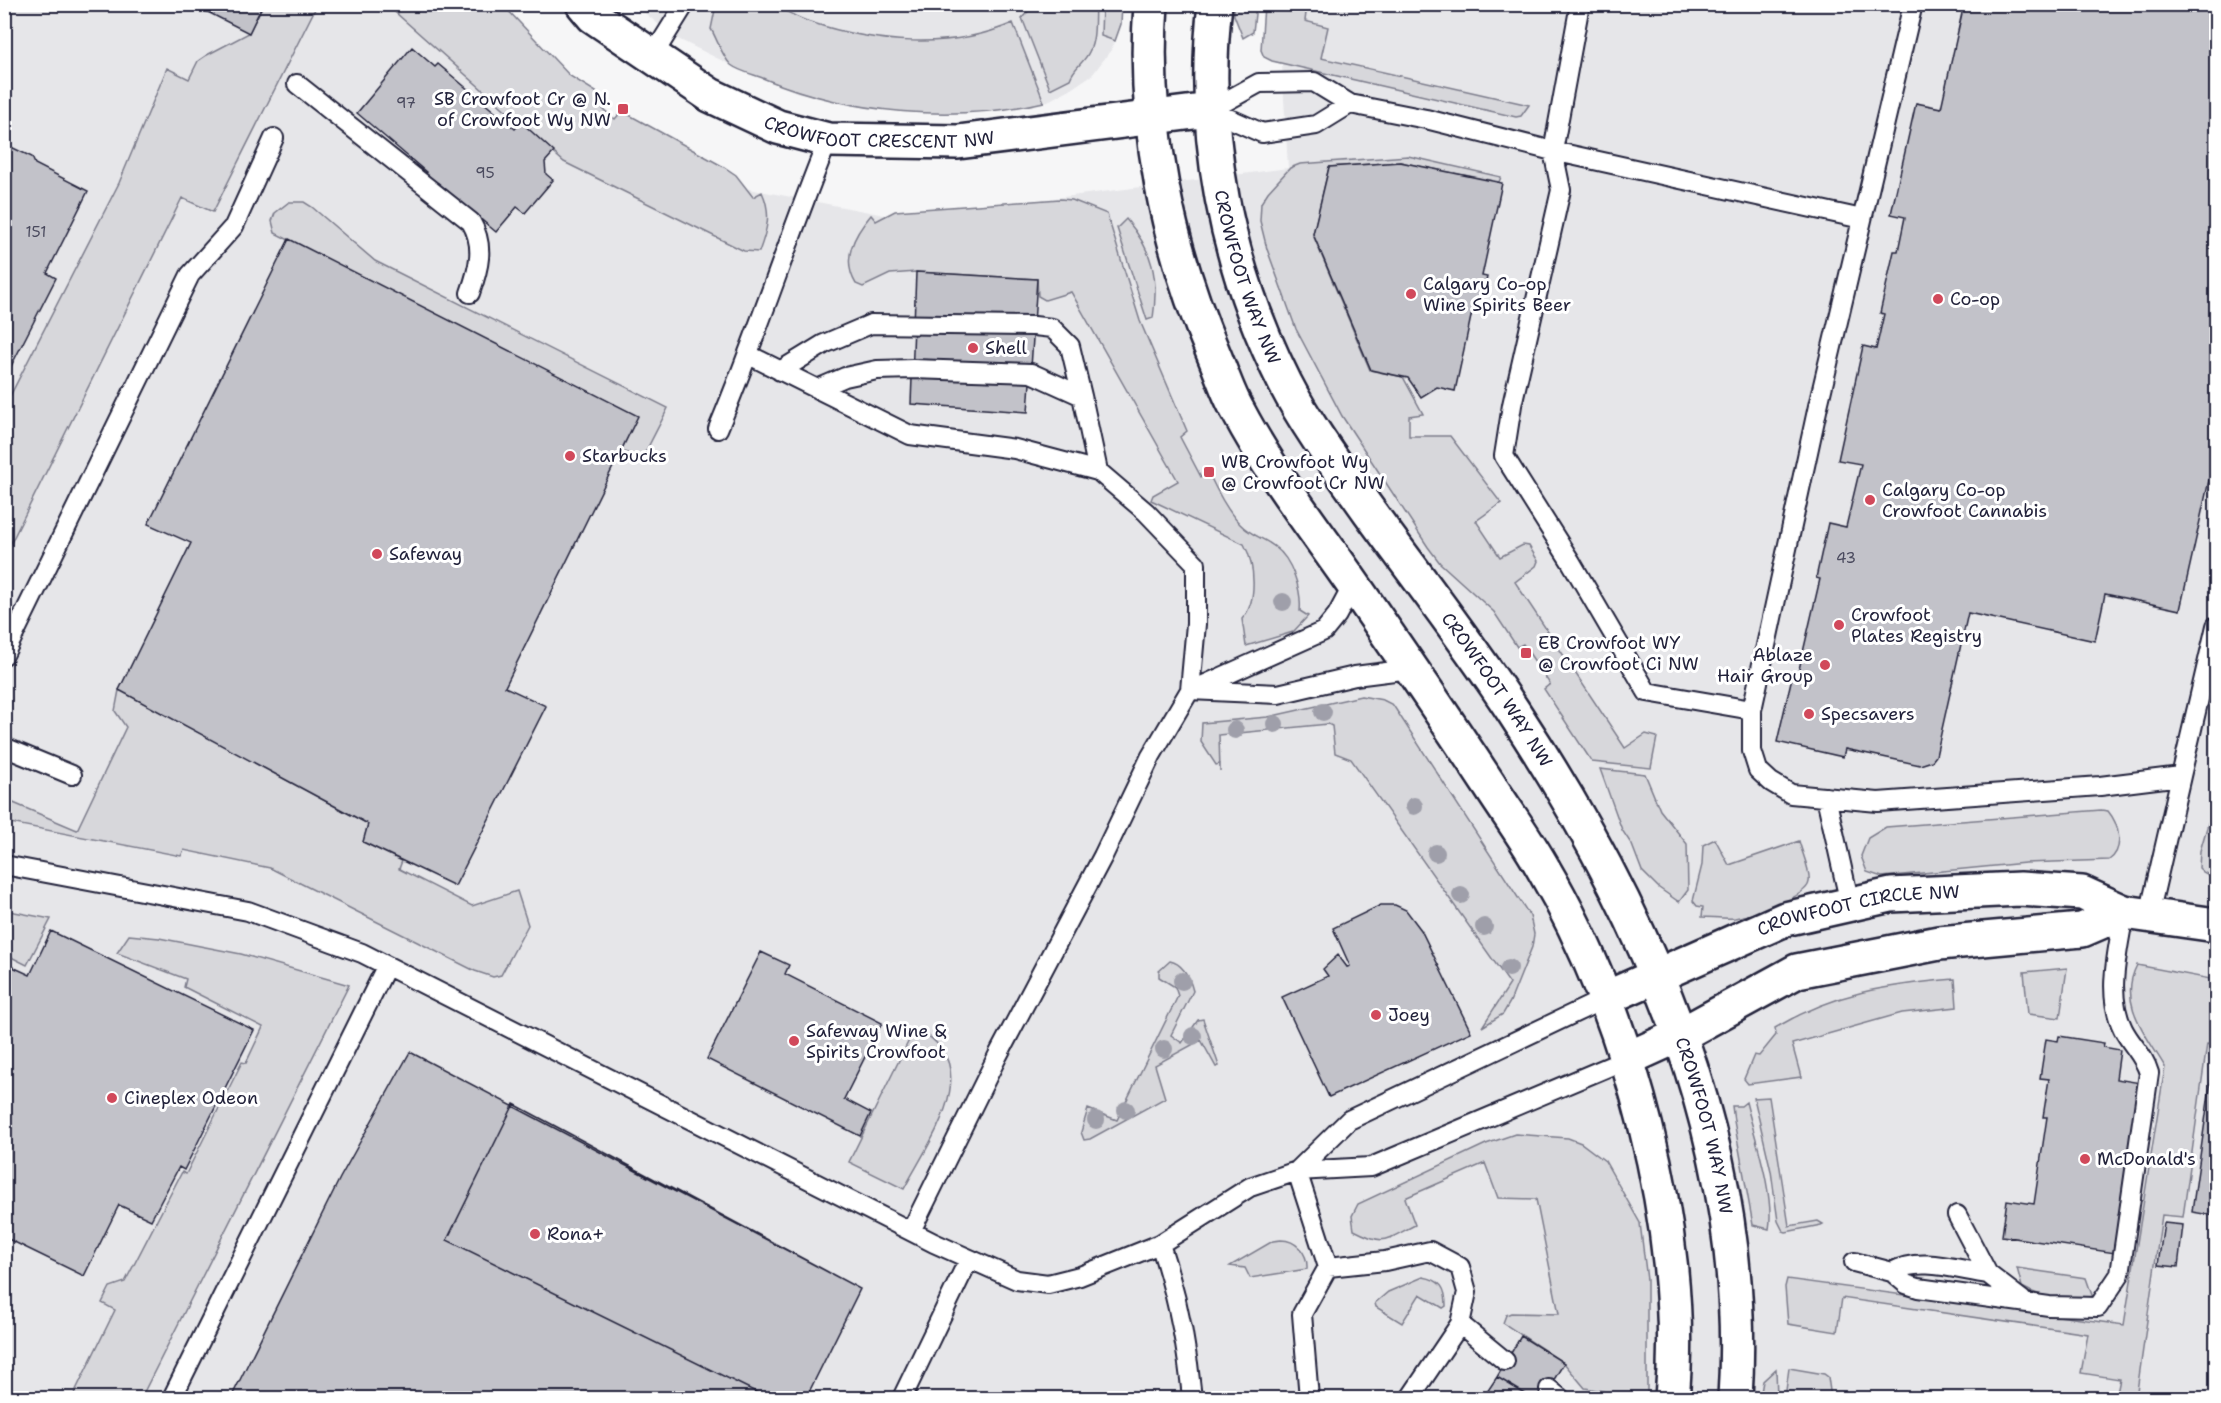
<svg xmlns="http://www.w3.org/2000/svg" width="2221" height="1403" font-family="'Shantell Sans',sans-serif">
  <style>
    .built { fill: #e6e6e9 }
    .green { fill: #d7d7db; stroke: #7c7c8b; stroke-width: 1.5 }
    .building { fill: #c2c2c9; stroke: #22223b; stroke-width: 1.5 }
    .lines { fill: none; stroke-linecap: round; stroke-linejoin: round }
    .lane-casing { stroke: #22223b; stroke-width: 22 }
    .street-casing { stroke: #22223b; stroke-width: 38 }
    .secondary-casing { stroke: #22223b; stroke-width: 38 }
    .lane { stroke: #fff; stroke-width: 18 }
    .street { stroke: #fff; stroke-width: 33 }
    .secondary { stroke: #fff; stroke-width: 33 }
    .tree { fill: #9f9faa }
    .poi-dot { fill: #d1495b; stroke: #fff; stroke-width: 2 }
    .labels { text-anchor: middle; stroke-width: 6; stroke-linejoin: round; paint-order: stroke }
    .number-label { font-size: 15px; fill: #4a4a5e }
    .poi-label { font-size: 18px; fill: #22223b; stroke: #fff; text-anchor: start }
    .street-label { font-size: 18px; fill: #22223b; stroke: #fff }
  </style>
  <rect width="100%" height="100%" fill="#f6f6f7"/>
  <filter id="ink" filterUnits="userSpaceOnUse"><feTurbulence type="fractalNoise" baseFrequency=".0167" numOctaves="2"/><feDisplacementMap in="SourceGraphic" scale="12" xChannelSelector="R" yChannelSelector="G"/><feConvolveMatrix kernelMatrix="1 2 1 2 8 2 1 2 1" color-interpolation-filters="sRGB"/></filter>
  <g filter="url(#ink)">
    <path class="built" d="M5,5H467L630,139L708,181L900,218L1288,168L1280,29L1287,5H2216V1398H5Z
      M635,5H1122L1121,24L1111,50L1093,74L1074,87L1048,101L1020,107L919,113L863,107L796,92L731,65L674,37Z"/>
    <path class="green" d="M263,5H317L213,212L182,198L5,555V406L119,183L167,68L189,79L198,61L207,55L249,33Z
      M387,5H503L570,76L609,100L603,109L615,119L622,111L724,167L736,175L753,197L762,192C772,214 767,230 759,252L744,251L564,162Z
      M716,5C732,4 752,1 767,4C781,7 796,18 810,22C874,43 949,51 1013,23L1044,102C954,123 851,114 765,79C756,75 740,72 731,65C723,58 717,39 711,29Z
      M1034,5H1095C1094,20 1096,39 1089,52C1084,63 1074,67 1070,79L1050,89L1022,18Z
      M1102,5H1122L1121,24L1115,41L1101,36Z
      M1264,5H1307L1305,21L1328,27L1321,58L1529,105L1521,116L1516,117L1272,61L1264,57L1261,50Z
      M1234,6L1256,5L1253,32L1243,38L1234,15Z
      M1408,156L1501,177L1499,182L1400,162L1329,167L1313,235L1370,370L1403,377L1423,414L1409,416V436H1450L1501,503L1476,521L1500,557L1523,545L1529,546L1538,561L1536,566L1515,582L1625,748L1646,734L1657,737L1651,768L1592,762L1544,689L1550,684L1523,644L1517,647L1494,612L1440,563L1428,547L1342,416L1296,329L1267,249L1260,221L1261,203L1268,192L1290,168L1300,164Z
      M1060,199L1072,200L1107,214L1140,321L1187,431L1180,437L1201,477L1210,476C1218,493 1227,511 1240,524C1250,535 1264,538 1275,547C1292,559 1302,591 1300,611L1308,616L1293,632L1246,646L1242,619C1258,602 1255,564 1244,544L1151,500L1153,495L1178,481L1071,292L1045,300L1038,296L1037,279L916,272L890,274L863,287L856,284C841,259 854,235 871,215L876,221L895,211Z
      M289,202H304L312,207L375,261L668,408L646,451L642,455H633L621,451L637,416L275,233L272,221L275,213Z
      M1126,219C1153,250 1159,278 1153,318L1147,320L1117,228Z
      M119,690L368,824L363,842L402,861L399,869L472,906L517,891L528,925L501,975L493,977L475,971L270,868L184,850L181,856L5,822L4,799L77,830L126,727L115,711Z
      M1361,696L1383,700L1393,705L1530,916L1534,934L1532,947L1510,1002L1503,1014L1482,1027L1510,984L1351,759L1335,753L1332,726L1328,724L1219,735L1220,771V764L1216,765L1201,742L1202,723L1268,717Z
      M1600,769L1645,774L1660,810L1687,844L1688,890L1679,902L1659,888L1642,871L1632,845L1622,830Z
      M2216,797V879L2203,872L2199,868L2200,851Z
      M2101,810L2108,811C2119,824 2125,849 2109,860L2025,863L1882,877L1867,872L1861,856L1868,838L1886,827Z
      M1715,839L1729,865L1799,841C1802,853 1811,871 1809,882C1807,898 1750,915 1735,918C1724,919 1712,917 1702,917L1703,907L1697,906L1693,901L1702,865L1703,845Z
      M4,910L51,919L27,965L5,954Z
      M129,935L159,938L241,954L349,985L141,1398H72L115,1310L102,1303L110,1287L125,1282L182,1172L186,1174L242,1062L246,1063L263,1027L184,987L186,979L117,953Z
      M1170,961C1184,964 1190,979 1193,991L1171,1035L1182,1043L1198,1020L1203,1019L1219,1066L1216,1067L1201,1040L1155,1065L1165,1098L1090,1139L1084,1140L1081,1132L1088,1109L1117,1120L1178,996L1175,987L1159,977V971Z
      M2137,965L2216,980V1045L2207,1044L2183,1217L2162,1215L2136,1398H2116L2120,1379L2081,1373L2088,1334L1842,1298L1837,1332L1788,1324L1785,1287L1787,1279L2124,1325L2165,1067C2147,1036 2117,1003 2137,965Z
      M2067,968L2060,1018L2028,1014L2024,972Z
      M1955,979L1957,1007L1902,1013L1792,1044L1801,1077L1748,1084L1744,1079L1754,1055L1759,1056L1776,1035L1775,1028C1836,992 1887,985 1955,979Z
      M917,1029C988,1065 929,1141 904,1189L849,1162L914,1030Z
      M1769,1097L1789,1226L1818,1221L1823,1224L1821,1225L1786,1232L1783,1231L1778,1221L1771,1171L1754,1098Z
      M1746,1102C1754,1135 1775,1196 1769,1229L1753,1225L1734,1121L1732,1106H1741Z
      M1515,1134L1568,1138L1581,1143L1605,1161L1640,1223L1647,1280V1398H1602L1603,1391L1585,1388L1564,1363L1503,1323L1506,1315L1511,1313L1559,1314L1536,1199L1498,1198L1485,1163L1405,1198L1415,1225C1384,1241 1385,1246 1354,1230L1352,1216L1358,1204L1486,1144Z
      M1281,1240C1296,1240 1308,1253 1307,1269L1250,1278L1245,1268L1230,1266L1273,1241Z
      M2017,1268L2086,1278L2093,1298C2073,1304 2039,1297 2022,1287Z
      M1423,1277C1441,1280 1446,1288 1446,1306L1443,1308L1420,1294L1402,1323L1376,1307L1375,1303L1388,1292Z
      M1789,1368L1824,1374L1828,1377L1831,1398H1785Z
      M1776,1369L1777,1398H1760L1763,1381Z"/>
    <path class="building" d="M192,4H263L249,33Z
      M1964,4H2216V449L2180,610L2105,594L2095,641L1968,613L1936,756L1932,761L1920,765L1845,749L1843,757L1777,742L1792,677L1797,678L1820,579L1816,578L1828,523L1846,527L1861,464L1838,460L1863,346L1876,349L1884,314L1880,313L1894,251H1898L1905,217L1891,214L1916,103L1941,108Z
      M412,47L435,67L438,64L515,129L521,122L554,152L545,162L546,174L553,180L525,213L517,207L496,232L438,183L432,190L419,180L426,172L357,113Z
      M9,146L32,157L35,164L88,191L47,273L56,278L4,380V147Z
      M1400,162L1502,183L1482,276L1487,277L1479,313L1472,312L1455,391L1437,387L1421,397L1408,378L1371,370L1313,234L1329,167Z
      M289,239L638,416L505,687L546,706L455,886L363,842L368,824L119,690L191,543L148,524Z
      M916,272L1037,279L1028,412L911,404Z
      M1381,905H1395L1406,910L1421,930L1471,1032L1329,1097L1282,997L1328,976L1323,969L1338,955L1347,967L1350,966L1333,928Z
      M51,931L254,1030L184,1170L179,1167L151,1220L119,1205L84,1276L4,1237V963L30,975Z
      M761,952L789,965L785,974L882,1023L844,1099L871,1113L860,1136L707,1059Z
      M2059,1036L2104,1043L2103,1047L2120,1050L2116,1079L2141,1083L2115,1253L2002,1236L2007,1200L2034,1204L2047,1117H2043L2049,1079L2040,1078L2046,1039L2058,1041Z
      M2216,1045V1216L2192,1212Z
      M410,1052L860,1289L806,1398H231L340,1178Z
      M514,1104L860,1289L806,1398H768L447,1240Z
      M2164,1223L2183,1225L2178,1267L2158,1265Z
      M1521,1336L1564,1363L1543,1398H1532L1497,1377Z
      M1497,1377L1532,1398H1483Z"/>
    <g class="lines">
      <g class="lane-casing">
        <path id="lane" d="M1580,4L1553,151L1561,190L1512,405L1504,456L1571,562L1647,692L1752,710V751L1758,770L1771,782L1791,794L1878,802L2100,786L2181,776L2149,915
          M652,57L685,4
          M297,84L471,222C485,246 479,268 470,293
          M1210,110L1259,83L1314,82L1350,104L1426,119L1553,151L1862,219
          M1210,110L1262,133L1316,125L1350,104
          M749,355L910,435L1015,449L1098,471L1146,512L1196,564V624L1190,690L1151,756L1103,856L998,1055L911,1231
          M780,371L824,344L871,324L1034,326L1052,328L1070,346L1082,396
          M817,389L845,377L877,370L913,369L1031,373L1082,396L1098,471
          M718,429C758,334 789,236 828,140
          M4,655L190,275L234,226L274,138
          M1195,689L1324,631L1337,615L1353,585
          M1190,690L1278,694L1355,676L1410,669
          M1752,710L1818,406L1913,4
          M4,747L72,775
          M2181,776L2216,626
          M1826,797L1850,904
          M4,865L248,911L362,953L934,1243L1017,1280L1048,1284L1080,1276L1160,1244L1250,1187L1297,1171L1371,1167L1627,1059
          M1297,1171L1349,1120L1604,999
          M1297,1171L1328,1267L1302,1314L1309,1398
          M1957,1215L1988,1274L2022,1300
          M1160,1244C1177,1295 1187,1344 1192,1398
          M1854,1262L1892,1272L1906,1284L1918,1288L2049,1306L2098,1307L2120,1274L2149,1073C2144,1055 2131,1045 2123,1029C2105,993 2119,949 2124,912
          M1328,1267L1385,1261L1430,1251L1460,1267L1467,1292L1460,1324L1410,1398
          M1892,1272C1919,1256 1958,1270 1988,1274
          M1460,1324L1505,1361
          M1549,1389L1560,1398
          M172,1398L386,967
          M902,1398L969,1259"/>
      </g>
      <g class="street-casing">
        <g id="street">
          <path id="s1" d="M1604,999L1785,919L1891,895L2020,889L2082,893L2124,912L2216,925"/>
          <path d="M1627,1059L1682,1034L1797,971L1939,943L2082,930L2124,912"/>
        </g>
      </g>
      <g class="secondary-casing">
        <g id="secondary">
          <path id="s2" d="M583,4L593,16L710,95L778,127L828,140L958,142L1210,110"/>
          <path d="M1151,4C1142,124 1167,245 1214,355C1222,374 1228,394 1238,411C1269,470 1310,523 1348,577C1396,646 1444,716 1490,786C1508,814 1528,841 1544,870C1628,1012 1688,1234 1672,1398"/>
          <path id="s3" d="M1215,4C1200,135 1226,266 1285,383C1308,428 1340,470 1369,511C1417,577 1468,642 1513,711C1648,916 1751,1147 1735,1398"/>
        </g>
      </g>
      <use href="#lane" class="lane"/>
      <use href="#street" class="street"/>
      <use href="#secondary" class="secondary"/>
    </g>
    <g class="tree">
      <circle cx="1283" cy="602" r="9"/>
      <circle cx="1323" cy="712" r="9"/>
      <circle cx="1275" cy="724" r="9"/>
      <circle cx="1235" cy="730" r="9"/>
      <circle cx="1414" cy="806" r="9"/>
      <circle cx="1436" cy="853" r="9"/>
      <circle cx="1461" cy="895" r="9"/>
      <circle cx="1484" cy="927" r="9"/>
      <circle cx="1509" cy="968" r="9"/>
      <circle cx="1182" cy="981" r="9"/>
      <circle cx="1193" cy="1036" r="9"/>
      <circle cx="1164" cy="1049" r="9"/>
      <circle cx="1126" cy="1110" r="9"/>
      <circle cx="1096" cy="1120" r="9"/>
    </g>
  </g>
  <g class="poi-dot">
    <rect x="617" y="103" width="12" height="12" rx="3"/>
    <circle cx="1411" cy="294" r="6"/>
    <circle cx="1938" cy="299" r="6"/>
    <circle cx="973" cy="348" r="6"/>
    <circle cx="570" cy="456" r="6"/>
    <rect x="1203" y="466" width="12" height="12" rx="3"/>
    <circle cx="1870" cy="500" r="6"/>
    <circle cx="377" cy="554" r="6"/>
    <circle cx="1839" cy="625" r="6"/>
    <rect x="1520" y="647" width="12" height="12" rx="3"/>
    <circle cx="1825" cy="665" r="6"/>
    <circle cx="1809" cy="714" r="6"/>
    <circle cx="1376" cy="1015" r="6"/>
    <circle cx="794" cy="1041" r="6"/>
    <circle cx="112" cy="1098" r="6"/>
    <circle cx="2085" cy="1159" r="6"/>
    <circle cx="535" cy="1234" r="6"/>
  </g>
  <g class="labels">
    <g class="number-label">
      <text x="406" y="108">97</text>
      <text x="485" y="178">95</text>
      <text x="36" y="237">151</text>
      <text x="1846" y="563">43</text>
    </g>
    <g class="poi-label">
      <text x="611" y="105" text-anchor="end">SB Crowfoot Cr @ N.<tspan x="611" dy="21">of Crowfoot Wy NW</tspan></text>
      <text x="1423" y="290">Calgary Co-op<tspan x="1423" dy="21">Wine Spirits Beer</tspan></text>
      <text x="1950" y="305">Co-op</text>
      <text x="985" y="354">Shell</text>
      <text x="582" y="462">Starbucks</text>
      <text x="1221" y="468">WB Crowfoot Wy<tspan x="1221" dy="21">@ Crowfoot Cr NW</tspan></text>
      <text x="1882" y="496">Calgary Co-op<tspan x="1882" dy="21">Crowfoot Cannabis</tspan></text>
      <text x="389" y="560">Safeway</text>
      <text x="1851" y="621">Crowfoot<tspan x="1851" dy="21">Plates Registry</tspan></text>
      <text x="1538" y="649">EB Crowfoot WY<tspan x="1538" dy="21">@ Crowfoot Ci NW</tspan></text>
      <text x="1813" y="661" text-anchor="end">Ablaze<tspan x="1813" dy="21">Hair Group</tspan></text>
      <text x="1821" y="720">Specsavers</text>
      <text x="1388" y="1021">Joey</text>
      <text x="806" y="1037">Safeway Wine &amp;<tspan x="806" dy="21">Spirits Crowfoot</tspan></text>
      <text x="124" y="1104">Cineplex Odeon</text>
      <text x="2097" y="1165">McDonald's</text>
      <text x="547" y="1240">Rona+</text>
    </g>
    <g class="street-label">
      <text dy="6" stroke="none"><textPath href="#s2" startOffset="334">CROWFOOT CRESCENT NW</textPath></text>
      <text dy="6" stroke="none"><textPath href="#s3" startOffset="278">CROWFOOT WAY NW</textPath></text>
      <text dy="6" stroke="none"><textPath href="#s3" startOffset="764">CROWFOOT WAY NW</textPath></text>
      <text dy="6" stroke="none"><textPath href="#s1" startOffset="272">CROWFOOT CIRCLE NW</textPath></text>
      <text dy="6" stroke="none"><textPath href="#s3" startOffset="1250">CROWFOOT WAY NW</textPath></text>
    </g>
  </g>
  <rect width="2221" height="1403" fill="none" stroke="#fff" stroke-width="24"/>
  <rect x="12" y="12" width="2197" height="1379" fill="none" stroke="#22223b" stroke-width="2" filter="url(#ink)"/>
</svg>
